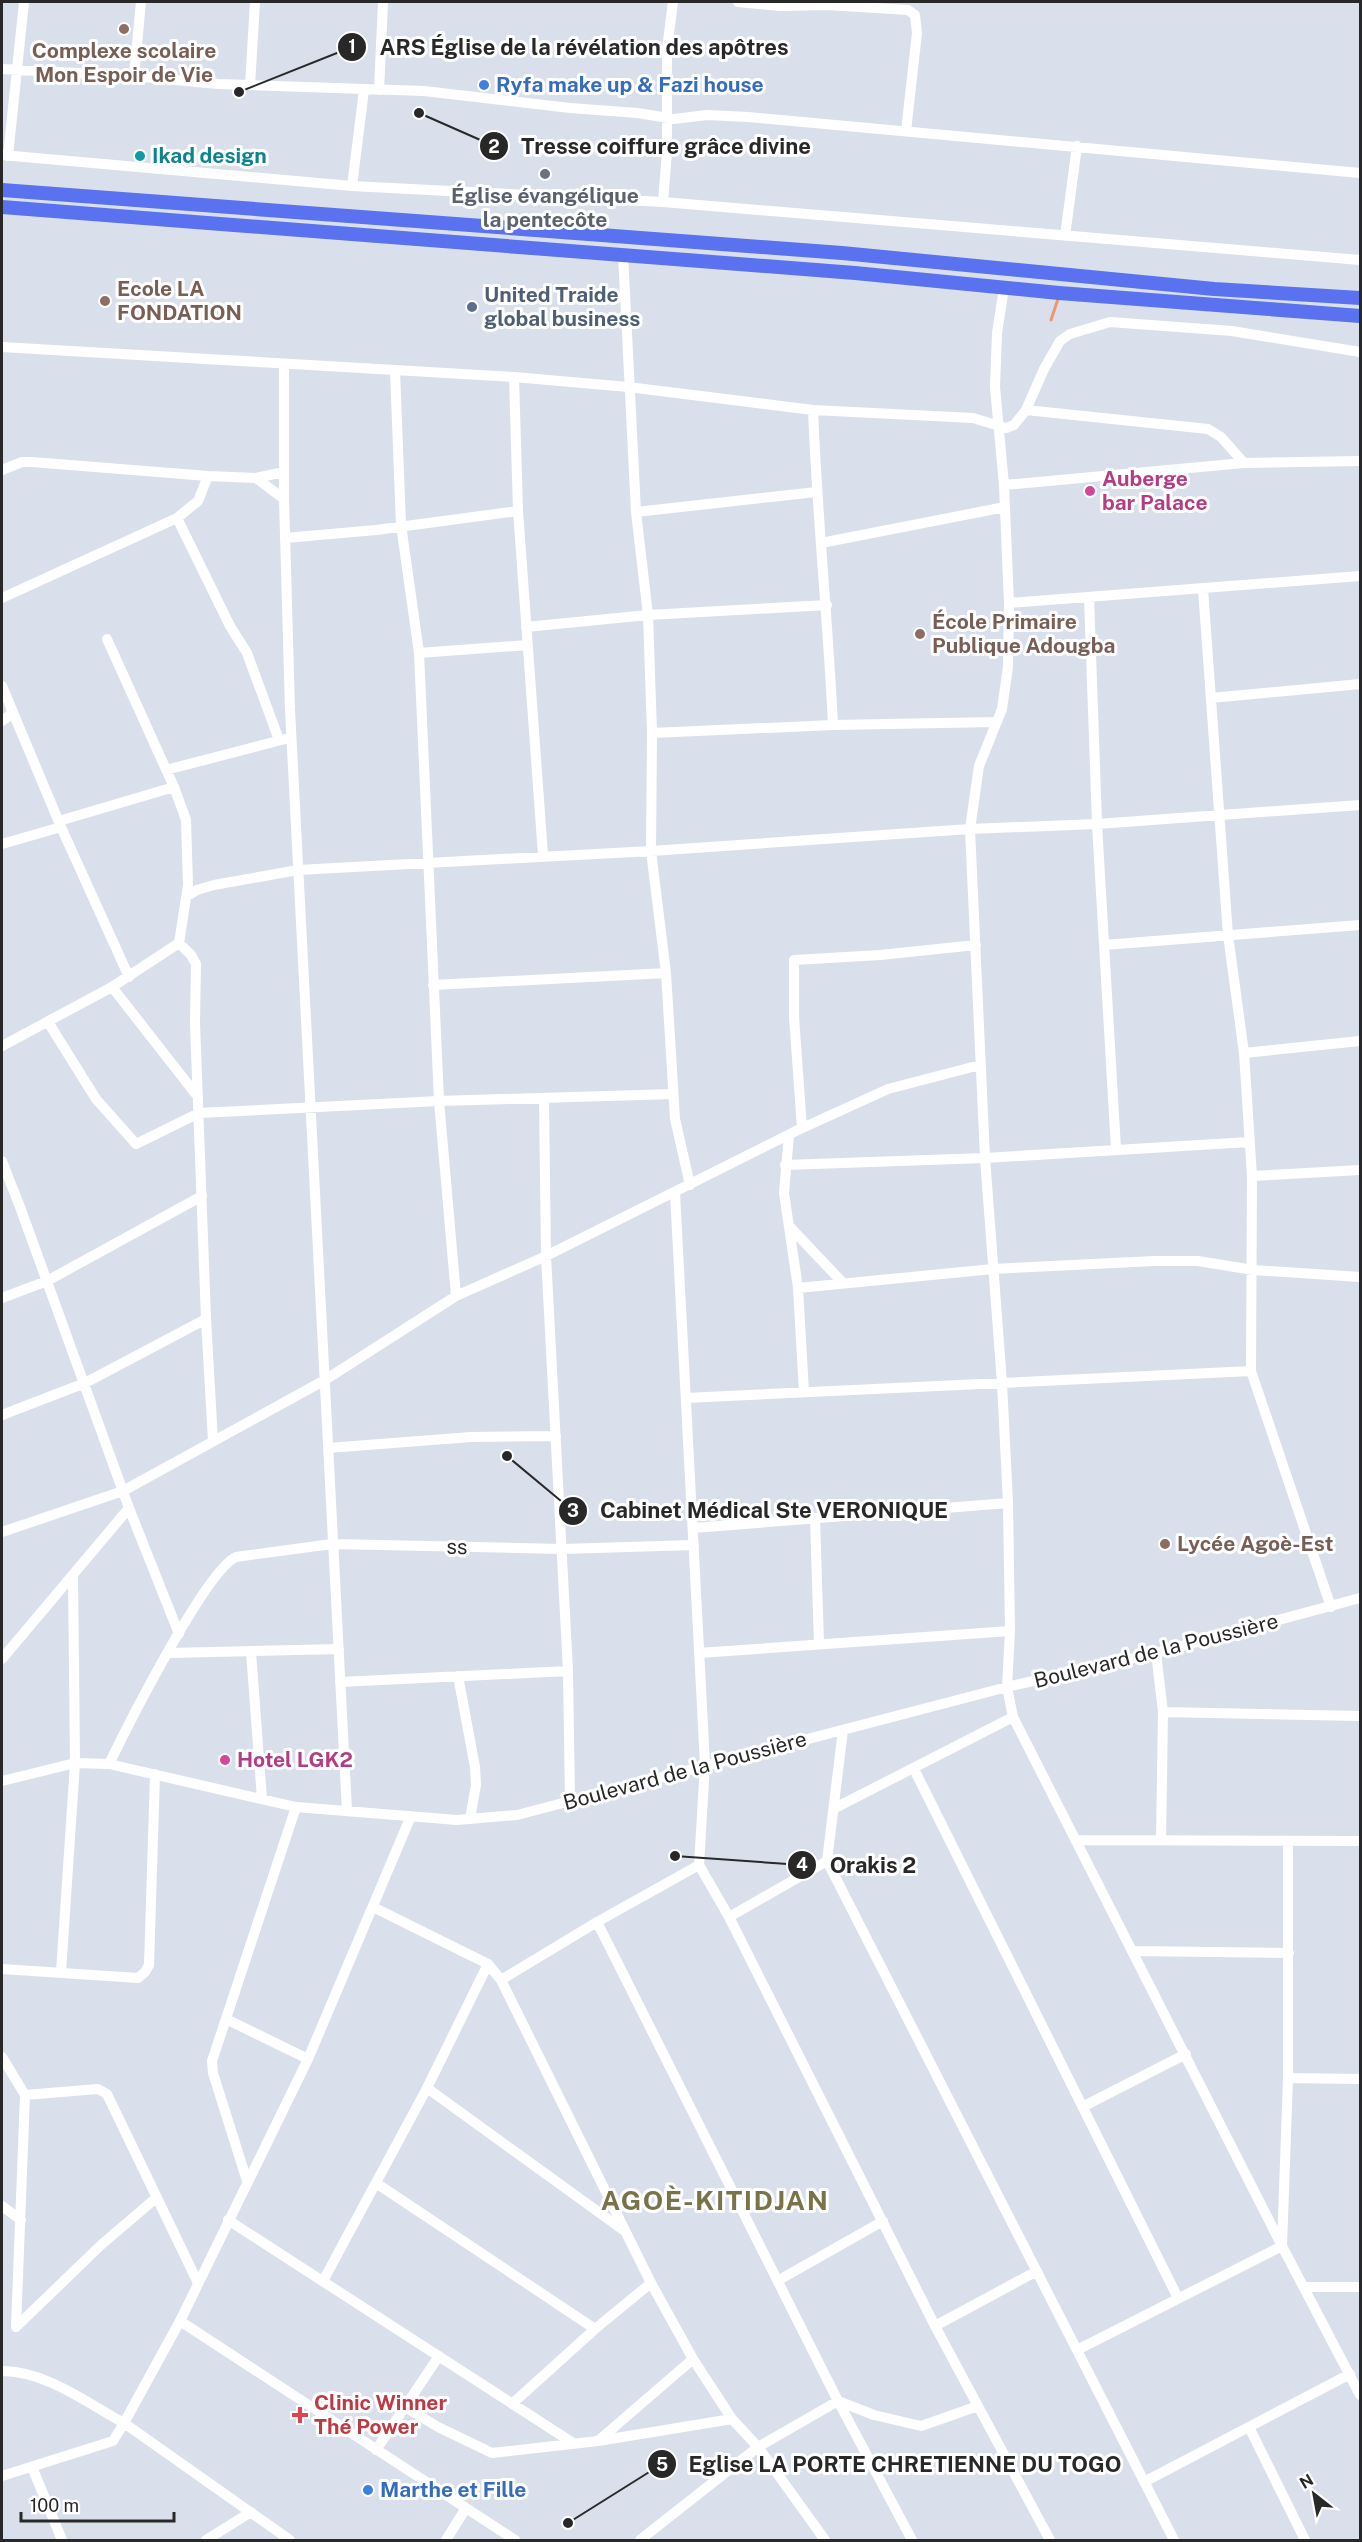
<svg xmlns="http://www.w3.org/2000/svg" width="1362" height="2542" font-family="'Public Sans',sans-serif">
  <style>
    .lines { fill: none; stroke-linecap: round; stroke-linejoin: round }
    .stream { stroke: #ed986c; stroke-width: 3 }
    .minor { stroke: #fff; stroke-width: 10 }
    .major { stroke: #5a72ef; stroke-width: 14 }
    .education-dot { fill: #8d6e63; stroke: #fff; stroke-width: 2 }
    .shop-dot { fill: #3f7fe0; stroke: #fff; stroke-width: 2 }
    .culture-dot { fill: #0f9aa8; stroke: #fff; stroke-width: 2 }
    .worship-dot { fill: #6b7280; stroke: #fff; stroke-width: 2 }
    .service-dot { fill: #5c6f8a; stroke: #fff; stroke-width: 2 }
    .hotel-dot { fill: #d1479c; stroke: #fff; stroke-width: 2 }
    .health-dot { fill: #e0444e; stroke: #fff; stroke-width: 2 }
    .labels { text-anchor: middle; stroke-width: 6; stroke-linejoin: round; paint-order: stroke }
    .education-label { font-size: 21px; font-weight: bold; fill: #785e54; stroke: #fff; text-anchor: start }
    .shop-label { font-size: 21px; font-weight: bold; fill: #366cbe; stroke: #fff; text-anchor: start }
    .culture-label { font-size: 21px; font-weight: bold; fill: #0d838f; stroke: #fff; text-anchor: start }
    .worship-label { font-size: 21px; font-weight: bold; fill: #5b616d; stroke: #fff }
    .service-label { font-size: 21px; font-weight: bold; fill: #4e5e75; stroke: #fff; text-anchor: start }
    .hotel-label { font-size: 21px; font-weight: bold; fill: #b23c85; stroke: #fff; text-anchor: start }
    .street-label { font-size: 21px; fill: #282828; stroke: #fff }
    .health-label { font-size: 21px; font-weight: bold; fill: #be3a42; stroke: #fff; text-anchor: start }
    .district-label { font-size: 27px; font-weight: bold; letter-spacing: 1.5px; fill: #787349; stroke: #fff }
    .leader { fill: none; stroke: #282828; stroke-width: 2 }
    .callout-dot { fill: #282828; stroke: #fff; stroke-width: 2 }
    .mark-label { font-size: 18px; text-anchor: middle; font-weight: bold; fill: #fff }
    .callout-label { font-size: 22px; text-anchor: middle; font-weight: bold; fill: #282828; stroke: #fff; stroke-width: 6; stroke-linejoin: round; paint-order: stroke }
  </style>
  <rect width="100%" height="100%" fill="#dae0eb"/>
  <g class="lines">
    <path class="stream" d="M1051,320L1058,299"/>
    <path class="minor" d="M738,2L780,6L827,5L908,10L915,15L917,33L906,131
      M2,69L134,76L218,84L424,91L570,108L638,113L674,119L707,115L748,117L1360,173
      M134,76L141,2
      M250,85L255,2
      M379,90L383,2
      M2,155L352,186L663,202L1360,260
      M8,156L24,2
      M352,186L364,90
      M663,202L667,152V49L673,2
      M1065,236L1077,146
      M623,254L636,512L648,615L652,733L651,851L666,973L675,1119L690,1185
      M1004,288L997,333L995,387L1004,485L1009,603L1008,667L1002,709L979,766L970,829L985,1158L1002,1383L1008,1503L1010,1631L1007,1687L1013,1717L1282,2246L1360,2395
      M2,347L514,377L628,387L813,410L973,418L1006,428L1014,425L1026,410L1044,369L1060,341L1070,334L1110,322L1232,331L1360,352
      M284,365V499L290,710L347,1811
      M395,371L401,525L419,653L439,1101L456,1296
      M514,377L518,511L543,855
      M813,410C817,515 828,620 833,725
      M1026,410L1208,429L1221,437L1244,463
      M2,470L22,462H32L208,476L256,478L284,472
      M256,478L284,499
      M1004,485L1244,463L1360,461
      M636,512L816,492
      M177,518L230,626L247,653L279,740
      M285,538L376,530L518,511
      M821,543L1005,507
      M1203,589L1228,935L1244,1053L1247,1099L1252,1176L1251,1371L1331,1607
      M1089,597L1097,824L1116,1149
      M2,598L177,518L198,501L208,476
      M1009,603L1360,576
      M526,627L648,615L827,605
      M419,653L527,645
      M2,686L61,827L129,977
      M1211,698L1360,684
      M2,721L13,713
      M652,733L833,725L997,722
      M166,770L285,739
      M59,821L174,787
      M2,844L61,827
      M187,896L197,890L214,885L298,870L651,851L970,829L1097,824L1360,805
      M179,943L191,955L196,964L195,1023L206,1319L213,1441
      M1104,945L1360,925
      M433,985L666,973
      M112,987L198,1097
      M48,1022L96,1099L136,1144L199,1113L439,1101L673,1094
      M2,1046L112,987L179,943L188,885L186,820L174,787L107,639
      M1244,1053L1360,1041
      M544,1099L546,1256L568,1671L570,1801
      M802,1128L794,1017V960L880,955L976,945
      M789,1135L784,1193L798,1288L804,1392
      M2,1161L20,1207L129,1508L179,1634
      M785,1165L985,1158L1249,1142
      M1252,1176L1360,1170
      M675,1193L705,1764L699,1865L729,1917L935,2326L1050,2540
      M790,1227L843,1283
      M798,1288L993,1269L1154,1261H1198L1253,1270L1360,1277
      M2,1298L47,1281L202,1196
      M686,1398L1251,1371
      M2,1415L85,1383L206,1319
      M328,1448L471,1437L556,1436
      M815,1518L819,1644
      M693,1528L1008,1503
      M2,1532L123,1491L325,1380L456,1296L546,1256L798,1130L888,1089L980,1065
      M251,1652L262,1799
      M168,1653L339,1649
      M699,1653L1010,1631
      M1156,1653L1163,1712L1360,1716
      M2,1659L129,1508
      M458,1676L475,1767L476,1785L470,1819
      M340,1682L568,1671
      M109,1764C127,1727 206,1570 236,1557L332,1544L562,1549L694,1545
      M914,1769L1178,2298
      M2,1781L75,1763L109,1764L296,1807L457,1820L517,1815L1007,1687L1156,1653L1360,1598
      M835,1808L1013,1717
      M1076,1840L1360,1841
      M1161,1840L1163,1712
      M827,1861L1174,2540
      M373,1907L488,1964L501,1980L651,2283L693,2359L732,2419L758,2447L825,2540
      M729,1917L827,1861L843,1730
      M597,1922L838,2401L912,2540
      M1133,1951L1289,1953
      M2,1969L138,1978L145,1972L149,1965L155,1774
      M61,1972L75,1763L73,1576
      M501,1980L597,1922L699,1865
      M226,2019L308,2059
      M2,2057L25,2095L16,2327
      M1288,2078L1360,2079
      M427,2088L626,2232
      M25,2095L98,2089L107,2094L198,2283
      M1084,2106L1186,2054
      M247,2181L213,2073L212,2061L296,1807
      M376,2183L595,2329
      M2,2206L21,2220
      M228,2220L573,2443
      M779,2280L883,2221
      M323,2281L427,2088L488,1964
      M1304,2287H1360
      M180,2321L515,2540
      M935,2326L1037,2271
      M16,2327L101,2245L156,2198
      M1077,2350L1282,2246L1288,2078V1842
      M2,2371C46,2371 87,2403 124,2423L113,2441L2,2476
      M512,2404L595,2329L651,2283
      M405,2407L438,2427L492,2453L598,2441L732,2419
      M1249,2427L1305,2540
      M598,2441L693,2359
      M376,2450L439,2356
      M32,2467L62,2540
      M1144,2482L1350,2374
      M206,2540L251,2512
      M290,2540L124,2423L180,2321L308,2059L411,1816
      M446,2540L466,2508
      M640,2540L758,2447L838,2401L874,2415L921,2426L978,2406"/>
    <path class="major" d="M2,190L842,253L1214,289L1360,298
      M2,207L855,273L1059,293L1360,316"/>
  </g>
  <g class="education-dot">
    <circle cx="124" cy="29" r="6"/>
    <circle cx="105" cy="301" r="6"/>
    <circle cx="920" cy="634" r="6"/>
    <circle cx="1165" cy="1544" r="6"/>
  </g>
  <g class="shop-dot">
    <circle cx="484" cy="85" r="6"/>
    <circle cx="368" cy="2490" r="6"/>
  </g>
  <circle class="culture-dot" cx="140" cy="156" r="6"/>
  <circle class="worship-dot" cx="545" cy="174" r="6"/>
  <circle class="service-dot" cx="472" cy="307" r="6"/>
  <g class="hotel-dot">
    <circle cx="1090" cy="491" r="6"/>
    <circle cx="225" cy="1760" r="6"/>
  </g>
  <path class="health-dot" d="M297 2406h6v6h6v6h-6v6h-6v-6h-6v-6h6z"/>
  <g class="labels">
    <g class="education-label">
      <text x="124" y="58" text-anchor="middle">Complexe scolaire<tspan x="124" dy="24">Mon Espoir de Vie</tspan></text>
      <text x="117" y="296">Ecole LA<tspan x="117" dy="24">FONDATION</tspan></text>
      <text x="932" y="629">École Primaire<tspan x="932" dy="24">Publique Adougba</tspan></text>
      <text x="1177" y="1551">Lycée Agoè-Est</text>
    </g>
    <g class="shop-label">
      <text x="496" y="92">Ryfa make up &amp; Fazi house</text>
      <text x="380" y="2497">Marthe et Fille</text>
    </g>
    <g class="culture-label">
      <text x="152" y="163">Ikad design</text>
    </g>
    <g class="worship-label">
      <text x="545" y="203">Église évangélique<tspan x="545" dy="24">la pentecôte</tspan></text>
    </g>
    <g class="service-label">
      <text x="484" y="302">United Traide<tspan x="484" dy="24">global business</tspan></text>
    </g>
    <g class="hotel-label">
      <text x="1102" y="486">Auberge<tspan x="1102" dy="24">bar Palace</tspan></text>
      <text x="237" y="1767">Hotel LGK2</text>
    </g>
    <g class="street-label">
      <text transform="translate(457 1547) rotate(1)" y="7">ss</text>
      <text transform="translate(1156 1651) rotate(-14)" y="7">Boulevard de la Poussière</text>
      <text transform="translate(685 1771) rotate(-15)" y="7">Boulevard de la Poussière</text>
    </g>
    <g class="health-label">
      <text x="314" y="2410">Clinic Winner<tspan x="314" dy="24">Thé Power</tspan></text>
    </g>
    <g class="district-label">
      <text x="715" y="2210">AGOÈ-KITIDJAN</text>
    </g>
  </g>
  <path class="leader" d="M239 92L352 47M419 113L494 146M507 1456L573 1511M675 1856L802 1865M568 2523L662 2464"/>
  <g class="callout-dot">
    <circle cx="239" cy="92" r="6"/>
    <circle cx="419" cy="113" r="6"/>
    <circle cx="507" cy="1456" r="6"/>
    <circle cx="675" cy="1856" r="6"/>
    <circle cx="568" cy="2523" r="6"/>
    <circle cx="352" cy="47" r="15"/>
    <circle cx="494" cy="146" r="15"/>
    <circle cx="573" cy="1511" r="15"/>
    <circle cx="802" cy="1865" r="15"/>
    <circle cx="662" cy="2464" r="15"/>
  </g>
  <g class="mark-label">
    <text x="352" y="53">1</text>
    <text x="494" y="153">2</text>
    <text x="573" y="1517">3</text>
    <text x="802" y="1871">4</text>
    <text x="662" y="2471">5</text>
  </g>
  <g class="callout-label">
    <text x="584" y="55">ARS Église de la révélation des apôtres</text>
    <text x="666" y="154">Tresse coiffure grâce divine</text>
    <text x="774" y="1518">Cabinet Médical Ste VERONIQUE</text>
    <text x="873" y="1873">Orakis 2</text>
    <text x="905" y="2472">Eglise LA PORTE CHRETIENNE DU TOGO</text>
  </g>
  <rect width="1362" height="2542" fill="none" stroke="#282828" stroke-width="6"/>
  <g transform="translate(1314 2494) rotate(329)" stroke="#ffffff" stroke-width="4.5" paint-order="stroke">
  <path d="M0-4.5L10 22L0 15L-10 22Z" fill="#282828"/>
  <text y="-9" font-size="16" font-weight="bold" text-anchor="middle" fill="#282828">N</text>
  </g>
  <path d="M21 2512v9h153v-9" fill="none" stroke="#282828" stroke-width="3"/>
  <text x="30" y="2512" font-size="18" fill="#282828" stroke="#ffffff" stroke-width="4.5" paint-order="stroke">100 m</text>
</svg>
